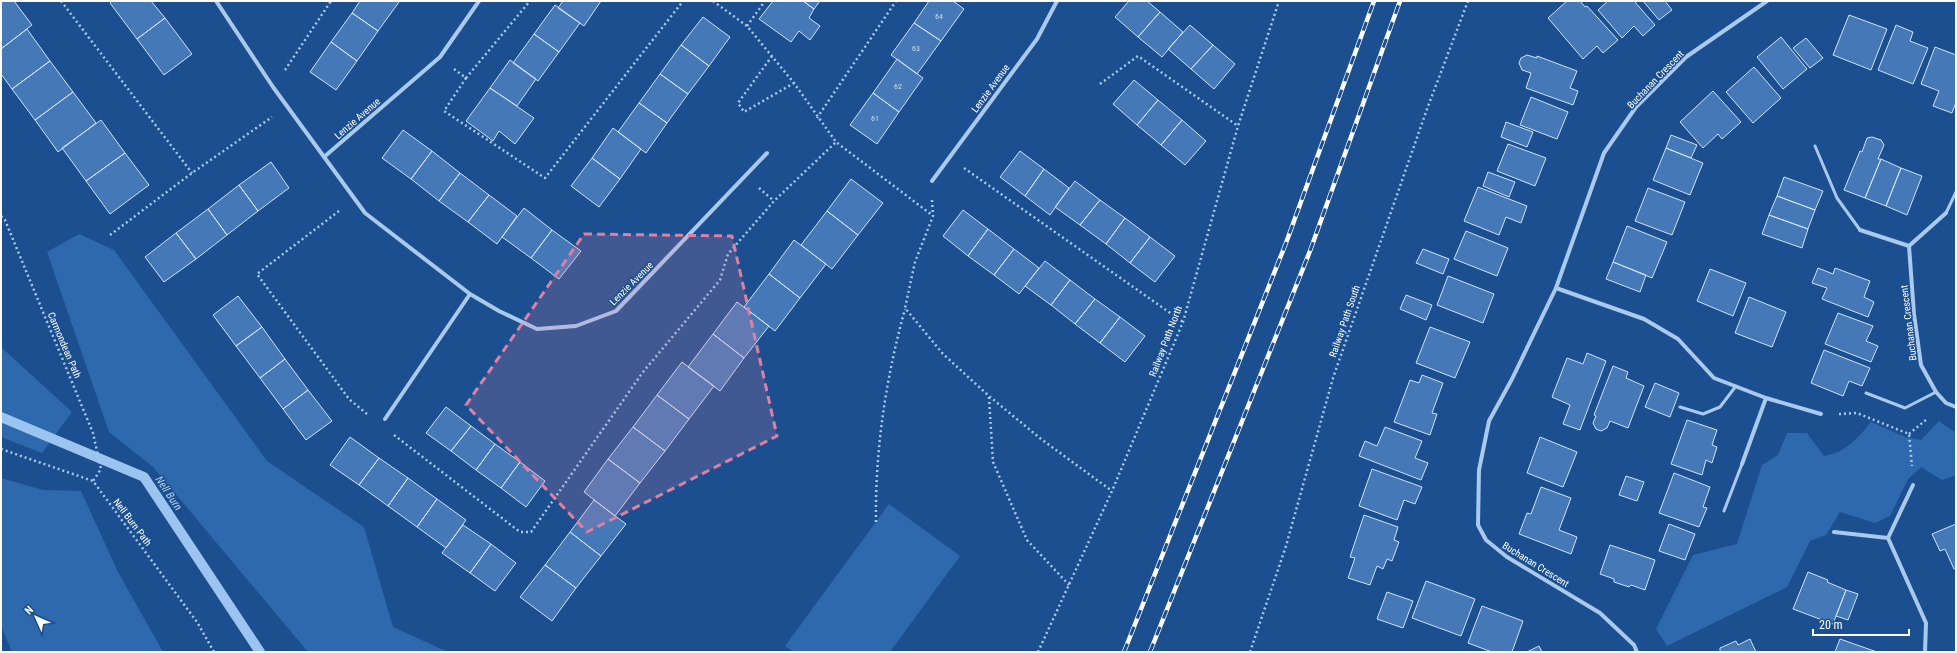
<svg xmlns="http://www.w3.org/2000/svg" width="1957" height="653" font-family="'Roboto Condensed',sans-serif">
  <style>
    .green { fill: #2e69ad }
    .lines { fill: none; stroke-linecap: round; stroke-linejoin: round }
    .stream { stroke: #9cc4f0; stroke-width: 10 }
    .building { fill: #4478b7; stroke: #cfe3fa }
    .path { stroke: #a9c9ee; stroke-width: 2.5; stroke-dasharray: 2 3; stroke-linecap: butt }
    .lane { stroke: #a9c9ee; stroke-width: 3 }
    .street { stroke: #a9c9ee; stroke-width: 4 }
    .rail-casing { stroke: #fff; stroke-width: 4.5 }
    .rail { stroke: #1b4f8f; stroke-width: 3; stroke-dasharray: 9; stroke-linecap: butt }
    .marked { fill: #dd80a5; fill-opacity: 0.2; stroke: #dd80a5; stroke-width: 3; stroke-dasharray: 8 5; stroke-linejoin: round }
    .labels { text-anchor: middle; stroke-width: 3; stroke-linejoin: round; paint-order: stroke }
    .number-label { font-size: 8px; fill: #d0dded }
    .street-label { font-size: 10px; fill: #fff; stroke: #1b4f8f }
    .water-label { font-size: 11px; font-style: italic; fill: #b5d3f5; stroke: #1b4f8f }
  </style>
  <rect width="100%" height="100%" fill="#1b4f8f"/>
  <path class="green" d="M79,234L114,250L267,461L364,527L393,627L448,652H308L153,467L109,432L47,252Z
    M1,347L72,412L42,453L1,437Z
    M1939,421L1956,433V475L1942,480L1921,467L1908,479L1890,516L1875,523L1840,512L1826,535L1810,541L1787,587L1667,646L1656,629L1693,555L1737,544L1762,465L1778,455L1787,433H1807L1824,456C1845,453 1858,438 1871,422L1905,437L1921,440Z
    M1,478L43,490L81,491L118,572L163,652H12L1,626Z
    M889,504L960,556L890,652H794L785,646Z"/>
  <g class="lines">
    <path class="stream" d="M1,417L144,477L260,652"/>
  </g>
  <path class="building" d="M1,1H14L32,25L1,49Z
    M112,1H151L165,18L137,39L110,3Z
    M360,1H398L399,2L378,31L352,13Z
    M563,1H601L584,26L558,8Z
    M773,1H803L814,9L809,18L820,26L810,40L799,31L791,42L759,19Z
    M803,1H820L814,9Z
    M929,1H953L964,9L941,41L914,23Z
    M1129,1H1147L1160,12L1138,37L1115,17Z
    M1567,1H1580L1585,7L1587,6L1618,40L1603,53L1597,46L1583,59L1548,18Z
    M1608,1H1634L1655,25L1643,36L1634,26L1622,38L1598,10Z
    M1643,1H1665L1672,10L1659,20Z
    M555,5L580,23L559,52L534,34Z
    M1160,12L1183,32L1162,57L1138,37Z
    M352,13L378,31L357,61L331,42Z
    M1849,15L1887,29L1871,70L1833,55Z
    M703,17L730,37L709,66L681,45Z
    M165,18L192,54L164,75L137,39Z
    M914,23L941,41L917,74L891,55Z
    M1190,25L1213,45L1191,69L1168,49Z
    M1896,25L1913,32L1910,41L1928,48L1913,84L1878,70Z
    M27,29L50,61L12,89L1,74V49Z
    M534,34L559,52L538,81L513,63Z
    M1781,37L1807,69L1783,89L1757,57Z
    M1806,38L1823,58L1810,68L1793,48Z
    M331,42L357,61L336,90L310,72Z
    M681,45L709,66L688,94L660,74Z
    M1213,45L1235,64L1214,89L1191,69Z
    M1935,47L1956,55V102L1952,113L1933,106L1939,91L1921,84Z
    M1527,55L1537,58V56L1577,71L1570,88L1578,91L1573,105L1526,88L1531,73L1522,70L1519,63L1521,58Z
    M897,59L923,78L899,112L873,93Z
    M510,60L536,79L517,106L490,88Z
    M50,61L73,92L35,120L12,89Z
    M1754,67L1781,98L1753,123L1726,92Z
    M660,74L688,94L667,123L639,103Z
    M1134,80L1158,100L1137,125L1113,104Z
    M490,88L534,118L515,144L499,131L493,141L466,121Z
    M1713,91L1741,122L1722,139L1718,134L1703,148L1680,122Z
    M73,92L96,123L58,152L35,120Z
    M873,93L899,112L877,144L850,125Z
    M1531,97L1568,112L1557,139L1520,125Z
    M1158,100L1182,120L1161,145L1137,125Z
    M639,103L667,123L646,153L618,132Z
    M101,120L125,153L86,181L62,148Z
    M1182,120L1206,141L1185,165L1161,145Z
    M1506,122L1533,132L1527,147L1501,137Z
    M613,128L641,149L620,179L592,158Z
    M403,130L432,151L411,179L382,158Z
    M1671,135L1697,145L1691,158L1666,148Z
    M1872,137L1881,140L1884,145L1878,159H1881L1865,198L1844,190L1860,151L1862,152L1867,138Z
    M1508,144L1546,158L1535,186L1497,171Z
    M1666,148L1703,163L1690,195L1653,180Z
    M432,151L460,173L439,201L411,179Z
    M1020,151L1044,169L1025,196L1000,177Z
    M125,153L149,185L110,214L86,181Z
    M592,158L620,179L599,207L571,186Z
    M1881,159L1901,168L1886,206L1865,198Z
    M271,162L289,188L258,211L239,185Z
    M1901,168L1922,176L1907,215L1886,206Z
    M1044,169L1069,188L1050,215L1025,196Z
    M1488,172L1515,182L1509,197L1483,186Z
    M460,173L489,195L468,222L439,201Z
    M1784,177L1823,191L1815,210L1777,196Z
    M851,179L883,203L858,235L827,211Z
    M1075,181L1100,200L1080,225L1055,207Z
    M239,185L258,211L227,235L208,209Z
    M1478,187L1527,206L1521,223L1506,217L1499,235L1464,221Z
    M1648,188L1685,202L1672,235L1635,221Z
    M489,195L517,216L497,244L468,222Z
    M1777,196L1815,210L1808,229L1769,215Z
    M1100,200L1125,218L1106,244L1080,225Z
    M524,208L552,230L531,258L502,237Z
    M208,209L227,235L196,259L176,233Z
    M963,210L988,229L968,256L943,236Z
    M827,211L858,235L832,269L801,245Z
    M1769,215L1808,229L1802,248L1762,234Z
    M1125,218L1150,237L1130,263L1106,244Z
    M1627,226L1667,242L1652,278L1613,262Z
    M988,229L1014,249L994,275L968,256Z
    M552,230L581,251L559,279L531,258Z
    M1466,231L1508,248L1497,276L1454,259Z
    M176,233L196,259L164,282L145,257Z
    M1150,237L1175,256L1155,282L1130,263Z
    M794,240L826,264L800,298L769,274Z
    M1014,249L1039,268L1019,294L994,275Z
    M1423,249L1449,259L1443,274L1416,263Z
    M1045,261L1070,280L1051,305L1025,286Z
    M1613,262L1646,275L1640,292L1606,279Z
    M1818,268L1833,274L1835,268L1870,281L1864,297L1874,302L1868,317L1822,299L1827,288L1812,283Z
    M1710,269L1746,283L1733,316L1697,301Z
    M769,274L800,298L775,331L744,307Z
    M1448,276L1494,294L1483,323L1437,305Z
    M1070,280L1095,299L1075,324L1051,305Z
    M1406,295L1432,305L1426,320L1400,309Z
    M238,296L262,327L236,346L213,315Z
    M1749,297L1786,312L1772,347L1735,333Z
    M1095,299L1120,317L1100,343L1075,324Z
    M737,302L769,326L744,358L713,334Z
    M1838,313L1873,326L1866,341L1878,346L1871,362L1825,344Z
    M1120,317L1145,336L1125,362L1100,343Z
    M262,327L285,359L260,378L236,346Z
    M1430,327L1470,342L1455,378L1416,363Z
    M713,334L744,358L720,391L688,367Z
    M1824,350L1870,368L1862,386L1849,381L1843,396L1811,383Z
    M1587,353L1606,361L1580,430L1563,424L1570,405L1552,397L1567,358L1583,364Z
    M285,359L308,390L283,409L260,378Z
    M682,362L714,386L689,419L657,395Z
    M1613,366L1628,372L1626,378L1644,386L1628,428L1610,421L1607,428L1601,431L1596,429L1593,423L1596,416L1594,415Z
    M1422,375L1443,383L1432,413L1437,414L1430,435L1394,422L1410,380L1419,383Z
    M1655,383L1679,393L1670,417L1645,407Z
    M308,390L332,421L306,440L283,409Z
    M657,395L689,419L665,451L633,427Z
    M446,407L471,426L451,451L426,433Z
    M1687,420L1717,430L1712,445L1717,447L1712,463L1706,460L1702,475L1671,464Z
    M471,426L495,444L476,470L451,451Z
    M633,427L665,451L640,483L608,459Z
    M1385,427L1422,441L1415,458L1428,463L1421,480L1359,456L1365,441L1377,446Z
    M350,437L379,458L359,485L330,465Z
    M1540,437L1577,452L1563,487L1527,473Z
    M495,444L520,462L501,488L476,470Z
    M379,458L408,478L388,506L359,485Z
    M608,459L640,483L615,516L584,492Z
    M520,462L545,481L526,507L501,488Z
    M1372,469L1422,487L1415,504L1404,500L1397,520L1359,506Z
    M1674,473L1710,487L1703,507L1707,508L1699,527L1659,513Z
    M1626,476L1644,482L1637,501L1619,495Z
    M408,478L437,499L417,527L388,506Z
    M1541,487L1571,498L1559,530L1577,537L1571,554L1519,534L1527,513L1531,514Z
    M437,499L466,520L446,548L417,527Z
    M594,500L626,524L601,556L570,532Z
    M1364,515L1398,527L1394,540L1399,542L1392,561L1387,559L1383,569L1377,566L1370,585L1348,578L1355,558L1350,557Z
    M1669,524L1695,534L1685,560L1659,551Z
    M1956,524V568L1954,569L1945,549L1940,551L1932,534Z
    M463,525L491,544L470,573L442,553Z
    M570,532L601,556L576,588L545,565Z
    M491,544L516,563L495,591L470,573Z
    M1610,545L1655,560L1645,590L1631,585L1629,587L1614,582V579L1600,574Z
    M545,565L576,588L552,621L520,597Z
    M1808,572L1828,580L1827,582L1846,590L1833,624L1793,609Z
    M1426,581L1475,599L1461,636L1412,618Z
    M1846,590L1858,594L1848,620L1836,616Z
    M1387,592L1413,601L1403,628L1377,619Z
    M1482,606L1523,621L1512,652H1492L1468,643Z
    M1750,639L1756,652H1720V648L1736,641L1738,645Z
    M1840,639L1877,652H1835Z
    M1539,646L1542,652H1527Z"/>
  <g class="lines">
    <path class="path" d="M61,1L192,173
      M713,1L747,26L794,83L836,142L932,215
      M747,26L765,1
      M772,56L738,103L744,112L794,83
      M454,69L466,78L530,1
      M285,70L331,1
      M466,78L444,111L545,178L683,1
      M1100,84L1138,56L1238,126
      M817,118L896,1
      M964,168L1183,322
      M759,188L774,201
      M932,200L933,216L915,262L905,308L943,354L989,396L1041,439L1112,491
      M339,211L257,274L349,399L367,414
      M1,216L5,220L93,433L101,469L93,481
      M110,235L192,173L272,117
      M989,397L993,462L1027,540L1069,585
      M1839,414L1857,413L1909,434L1912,466
      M1909,434L1927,419
      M394,435L520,532H531L643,372L720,280L728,254L774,201L836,142
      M1,449L93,481L197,622L214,652
      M876,522C875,449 886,378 905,309
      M1038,652L1112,491L1183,322L1238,126L1279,1
      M1250,652L1286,546L1333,378L1427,109L1468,1"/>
    <path class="lane" d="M1815,146L1837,198L1860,230
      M1946,213L1956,192
      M1866,393L1905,408L1936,392
      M1680,407L1703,414L1720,407L1736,386
      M1724,511L1742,464"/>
    <path class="street" d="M216,1L273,87L365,213L470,294L499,311L537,329L576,326L616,311L767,153
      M324,157L440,57L479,1
      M932,181L1037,39L1057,1
      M1860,230L1909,246L1914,314L1921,365L1936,392L1946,403L1956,407
      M1909,246L1946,213
      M1556,288L1644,319L1678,339L1714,378L1766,398L1821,414
      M385,419L470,294
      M1742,464L1766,398
      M1834,532L1888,538L1913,485
      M1888,538L1926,623L1925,652
      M1637,652L1634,645L1600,613L1507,557L1486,540L1478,525L1479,470L1489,421L1512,379L1556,288L1604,153L1636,107L1686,57L1767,1"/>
    <g class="rail-casing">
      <path id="rail" d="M1124,652L1286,243L1374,1
        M1150,652L1310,251L1400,1"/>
    </g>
    <use href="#rail" class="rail"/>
  </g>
  <path class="marked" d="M584,234L732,236L777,436L587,532L466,405Z"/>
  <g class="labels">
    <g class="number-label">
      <text x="939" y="19">64</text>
      <text x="916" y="51">63</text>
      <text x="898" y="89">62</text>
      <text x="875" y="121">61</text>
    </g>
    <g class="street-label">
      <text transform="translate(1655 79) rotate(-46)" y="4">Buchanan Crescent</text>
      <text transform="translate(990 88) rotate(-54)" y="4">Lenzie Avenue</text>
      <text transform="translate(357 118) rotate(-41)" y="4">Lenzie Avenue</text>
      <text transform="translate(631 283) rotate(-45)" y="4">Lenzie Avenue</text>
      <text transform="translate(1344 321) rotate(-71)" y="4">Railway Path South</text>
      <text transform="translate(1908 323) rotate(-97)" y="4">Buchanan Crescent</text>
      <text transform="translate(1165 341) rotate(-69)" y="4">Railway Path North</text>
      <text transform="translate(65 345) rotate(67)" y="4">Carmondean Path</text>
      <text transform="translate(133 522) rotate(53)" y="4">Nell Burn Path</text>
      <text transform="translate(1536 564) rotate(32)" y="4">Buchanan Crescent</text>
    </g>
    <g class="water-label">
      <text transform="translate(169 493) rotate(56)" y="4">Nell Burn</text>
    </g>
  </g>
  <rect width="1957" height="653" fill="none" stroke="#ffffff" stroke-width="4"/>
  <g transform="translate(36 617) rotate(315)" stroke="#1b4f8f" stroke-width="3" paint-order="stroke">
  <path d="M0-3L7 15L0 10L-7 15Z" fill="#ffffff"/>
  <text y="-6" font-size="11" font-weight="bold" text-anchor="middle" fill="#ffffff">N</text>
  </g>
  <path d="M1813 629v6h96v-6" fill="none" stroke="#ffffff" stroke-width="2"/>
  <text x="1819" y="629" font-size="12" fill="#ffffff" stroke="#1b4f8f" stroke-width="3" paint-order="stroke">20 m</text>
</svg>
